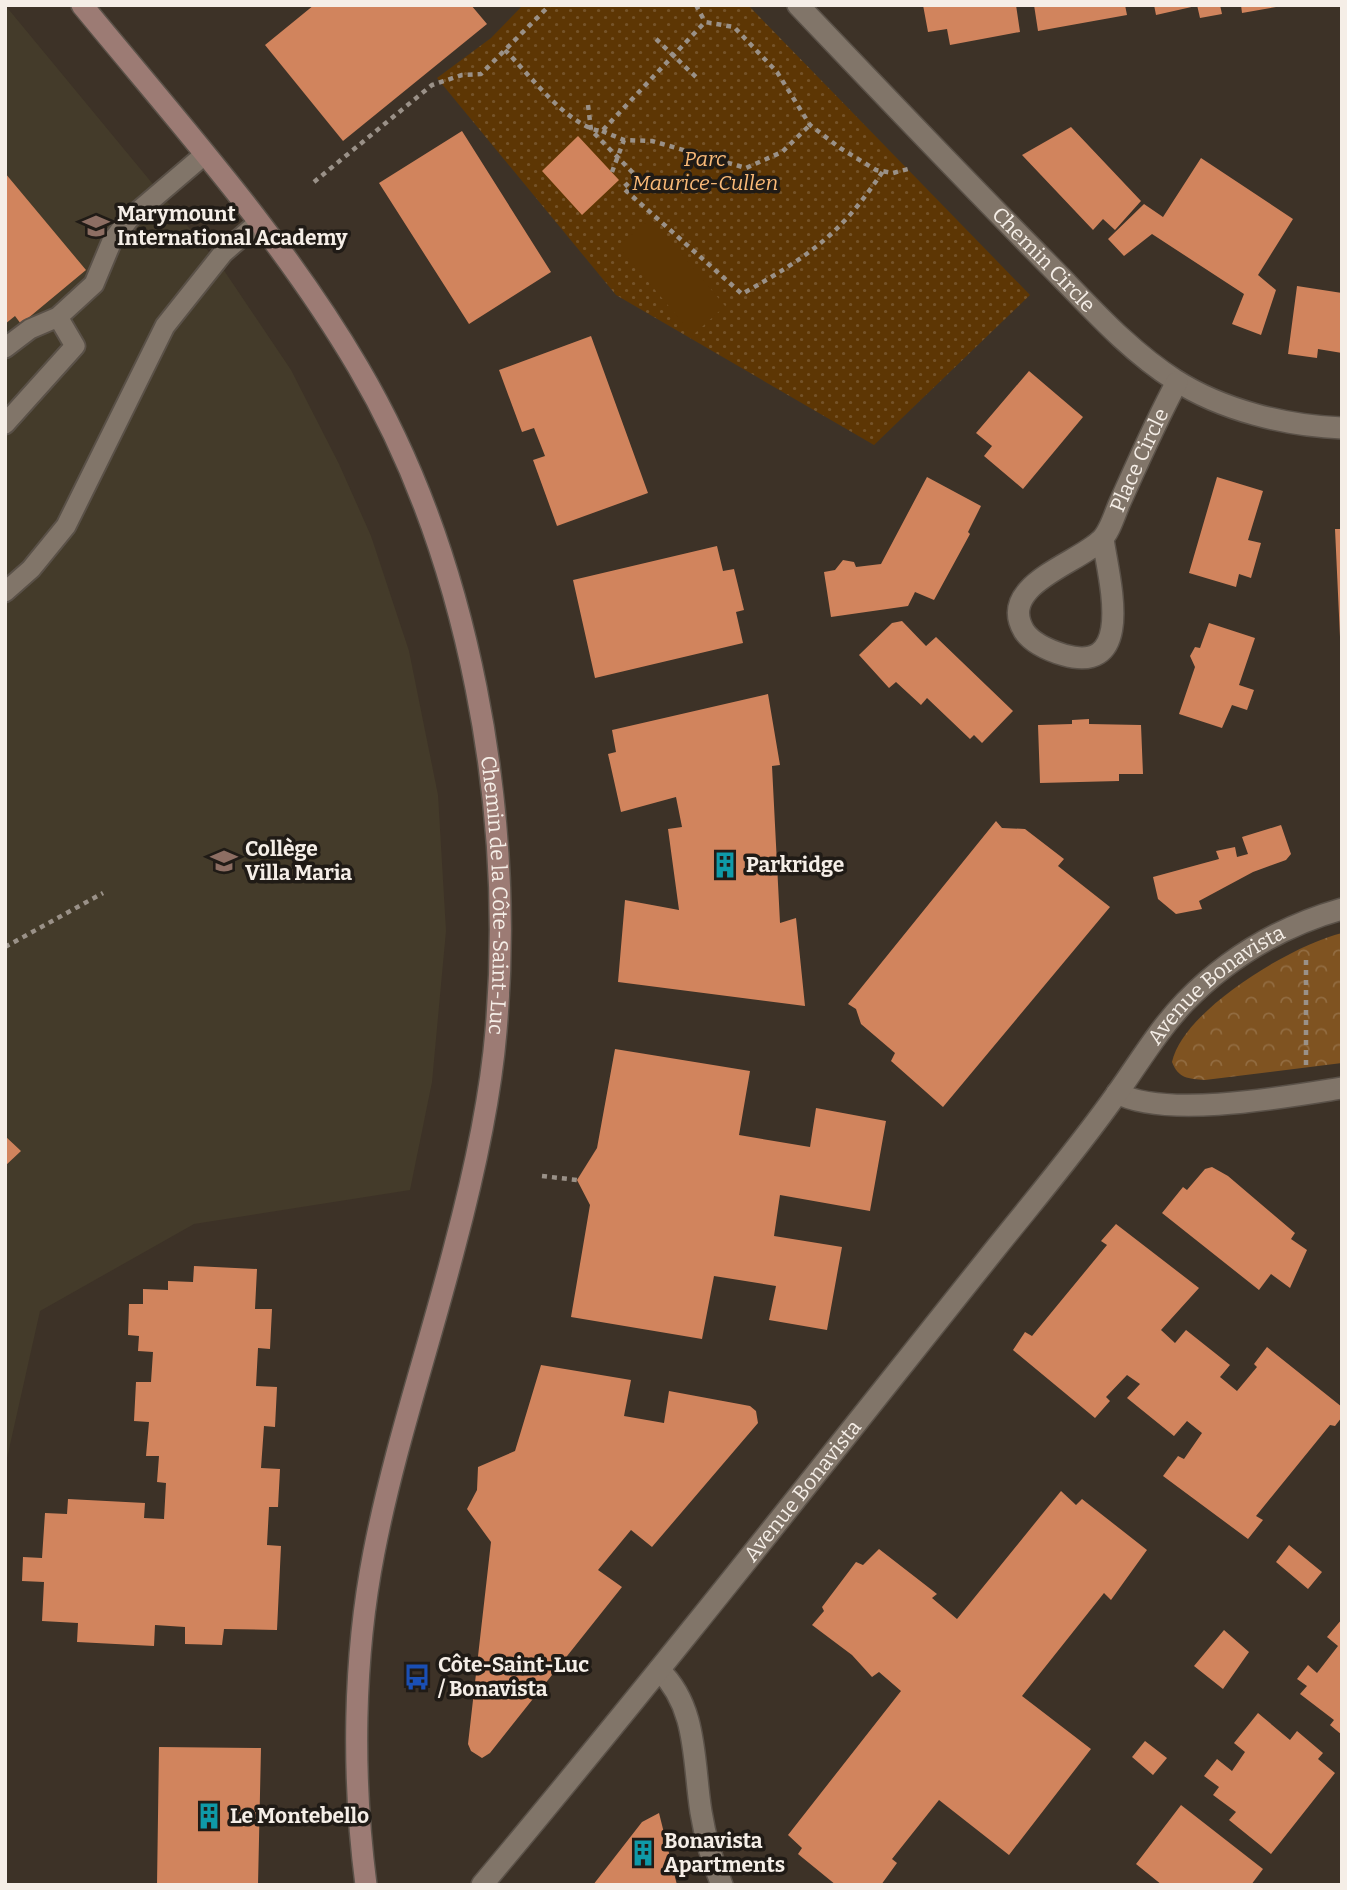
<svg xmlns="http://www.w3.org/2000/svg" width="1347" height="1890" font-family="Bitter,serif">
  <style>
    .education { fill: #443b2a }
    .green { fill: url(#green-dots) }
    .forest { fill: url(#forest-crowns) }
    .pitch { fill: #5d3604 }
    .building { fill: #d1845d }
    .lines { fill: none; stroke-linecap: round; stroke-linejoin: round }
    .service-casing { stroke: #5a5148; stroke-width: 23 }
    .minor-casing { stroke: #5a5148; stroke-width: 24 }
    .secondary-casing { stroke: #5a5148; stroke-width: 24 }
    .path { stroke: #9a9188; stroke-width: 4.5; stroke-dasharray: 5 5; stroke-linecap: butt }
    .service { stroke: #817569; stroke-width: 19 }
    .minor { stroke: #817569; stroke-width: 21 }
    .secondary { stroke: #9c7b74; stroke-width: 21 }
    .labels { text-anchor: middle; stroke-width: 7; stroke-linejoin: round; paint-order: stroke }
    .park-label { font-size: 21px; font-style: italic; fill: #faba78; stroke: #201b16 }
    .poi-label { font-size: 21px; font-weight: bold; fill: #f5eee7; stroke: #201b16; text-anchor: start }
    .street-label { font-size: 21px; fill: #f5eee7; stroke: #201b16 }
  </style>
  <defs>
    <pattern id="green-dots" width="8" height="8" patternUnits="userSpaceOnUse" patternTransform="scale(1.75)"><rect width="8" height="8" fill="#5d3604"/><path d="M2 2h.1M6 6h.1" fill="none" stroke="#755329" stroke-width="1.8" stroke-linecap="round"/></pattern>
    <pattern id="forest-crowns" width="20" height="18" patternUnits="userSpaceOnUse" patternTransform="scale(1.75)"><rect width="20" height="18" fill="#7f5321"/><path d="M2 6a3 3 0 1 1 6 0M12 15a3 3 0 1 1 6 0" fill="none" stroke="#926c41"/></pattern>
  </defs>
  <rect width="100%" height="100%" fill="#3d3227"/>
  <path class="education" d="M5,5L223,269L291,370L339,464L371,536L409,651L438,795L446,931L432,1082L410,1190L194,1224L40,1311L5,1467Z"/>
  <path class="green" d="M523,5H748L1030,295L874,445L616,295L437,78L491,38Z"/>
  <path class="forest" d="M1342,933V1063L1205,1080C1188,1079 1178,1078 1172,1062C1183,1010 1292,945 1342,933Z"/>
  <path class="pitch" d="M651,218L725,306L693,335L618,246Z"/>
  <path class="building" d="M314,5H471L487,24L343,141L265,45Z
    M923,5H1016L1020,32L950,45L947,29L928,32Z
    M1034,5H1125L1127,15L1038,31Z
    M1154,5H1196V6L1156,15Z
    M1197,5H1220L1222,14L1200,18Z
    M1241,5H1276V7L1242,13Z
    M1071,127L1141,201L1115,230L1103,219L1093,230L1022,155Z
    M462,131L551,272L469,324L379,183Z
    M578,136L619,180L582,215L542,171Z
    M1201,158L1293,219L1258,275L1276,290L1261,335L1232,324L1244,294L1152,234L1124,256L1108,239L1144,204L1163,217Z
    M5,173L86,270L21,324L15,316L5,324Z
    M1297,286L1342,293V353L1318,349L1317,358L1288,354Z
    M591,336L648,493L557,526L533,460L545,456L534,428L522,432L499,370Z
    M1029,371L1083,417L1023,489L984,456L992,446L976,433Z
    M927,477L981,506L968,532L970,534L934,600L915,592L908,606L831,617L824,572L835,570L843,560L854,562L856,567L881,564Z
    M1217,477L1263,491L1248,540L1261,543L1251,578L1239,574L1236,587L1189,573Z
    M1335,529H1342V637H1340Z
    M717,546L723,571L734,569L744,610L736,612L743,643L595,678L573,580Z
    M902,621L926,646L936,637L1013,711L982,743L974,735L970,739L927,698L921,705L896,682L889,688L859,655L892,623Z
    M1209,623L1255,638L1239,685L1254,690L1247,710L1232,705L1222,728L1179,714L1195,667L1190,656L1195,647L1200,648Z
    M768,694L780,765L772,766L780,923L796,918L805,1006L618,982L625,900L679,910L668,829L682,827L676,797L621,812L608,754L616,752L612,730Z
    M1089,719V724L1141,725L1143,774H1119V781L1040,783L1038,725L1072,724V720Z
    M996,821L1002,828L1025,829L1064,859L1058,866L1110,907L943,1107L891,1061L895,1053L861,1024L856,1009L848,1004Z
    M1281,825L1291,854L1286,860L1253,872L1199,901L1202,909L1176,914L1158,899L1153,877L1219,859L1216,851L1235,847L1237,857L1248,854L1242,837Z
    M615,1049L750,1071L739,1135L810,1147L816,1108L886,1121L870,1211L780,1195L774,1236L842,1247L827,1330L769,1320L776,1286L714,1276L702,1339L571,1317L590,1205L577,1180L597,1148Z
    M5,1136L21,1151L5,1166Z
    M1212,1167L1228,1176L1295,1233L1291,1239L1307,1250L1290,1288L1271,1274L1259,1290L1162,1213L1183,1187L1187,1190L1205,1169Z
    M1116,1224L1199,1288L1161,1330L1175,1343L1186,1330L1230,1365L1220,1377L1237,1391L1257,1367L1254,1364L1267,1347L1342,1407V1417L1335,1426L1330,1425L1256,1516L1263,1520L1248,1539L1163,1476L1178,1456L1184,1459L1202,1433L1187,1421L1174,1436L1127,1398L1140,1384L1127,1375L1106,1397L1110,1401L1095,1418L1013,1350L1025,1332L1032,1336L1107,1245L1101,1241Z
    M194,1266L257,1269L255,1309H272L270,1349L258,1348L256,1386L277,1387L275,1427L264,1426L261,1468L280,1469L278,1507H269L267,1545L281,1546L277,1630L224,1629L222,1645L185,1644V1627L155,1625L154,1646L77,1642L78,1623L42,1621L44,1582L22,1581L23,1557L42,1558L45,1513L67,1514L68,1499L145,1503L144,1518L164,1519L166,1483L157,1482L159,1456H146L149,1422L134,1421L136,1382H151L153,1352L138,1351L139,1336L128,1335L129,1304H143V1289L168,1290V1281L193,1282Z
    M541,1365L631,1380L624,1416L664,1423L669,1391L750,1406L756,1411L758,1423L652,1547L631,1530L598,1570L622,1587L490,1753L482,1758L471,1751L468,1744L491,1542L467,1509L477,1490L478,1467L515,1451Z
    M1061,1491L1076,1505L1082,1499L1147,1550L1111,1600L1104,1593L1022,1696L1091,1749L1009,1855L939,1800L892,1859L897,1863L881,1885H836L798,1854L802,1848L788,1835L901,1691L879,1672L872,1677L852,1655L812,1625L824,1611L822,1607L856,1562L863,1565L879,1549L937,1594L932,1598L957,1619Z
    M1289,1545L1322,1572L1308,1589L1276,1562Z
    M1342,1619V1735L1330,1725L1334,1720L1300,1694L1307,1686L1297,1679L1308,1665L1317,1673L1338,1646L1327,1637Z
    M1224,1630L1249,1652L1223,1689L1194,1666Z
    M1258,1713L1290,1740L1297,1731L1323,1753L1318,1759L1335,1773L1271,1854L1229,1820L1236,1812L1213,1795L1219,1787L1204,1776L1217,1759L1232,1771L1245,1752L1234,1743Z
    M1145,1741L1167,1758L1153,1775L1132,1757Z
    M159,1747L261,1748L258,1885H157Z
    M1181,1805L1263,1869L1251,1885H1162L1136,1864Z
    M659,1813L677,1885H593L642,1822Z"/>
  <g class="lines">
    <g class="service-casing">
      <path id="service" d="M5,348L30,329L58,317
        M5,424L75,346L58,317L94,284L112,241L129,219L204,155
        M5,592L31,569L66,526L165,326L223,253L259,222"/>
    </g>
    <g class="minor-casing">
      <g id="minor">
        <path id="s1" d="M798,5C880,91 962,177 1046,262C1086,302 1126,349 1175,380C1222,410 1286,426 1342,428"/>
        <path id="s2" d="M1103,539C1108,576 1137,676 1064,655C1051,651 1032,643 1024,631C997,585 1077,564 1101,540C1110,532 1115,513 1120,502C1138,462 1156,421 1177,382"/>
        <path d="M1117,1093C1166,1119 1286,1097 1342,1088"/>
        <path d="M659,1670C698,1707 693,1762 701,1812C705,1837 712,1861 722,1885"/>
        <path id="s3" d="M482,1885C657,1676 826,1461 996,1248C1037,1197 1080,1146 1118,1092C1140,1061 1159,1029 1185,1002C1229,957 1282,926 1342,909"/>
      </g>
    </g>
    <g class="secondary-casing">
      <g id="secondary">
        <path id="s4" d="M82,5C178,122 281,236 358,367C470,557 515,812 496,1031C490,1104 473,1178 454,1249C428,1350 394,1449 374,1552C353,1659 352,1777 366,1885"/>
      </g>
    </g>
    <path class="path" d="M696,5L705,22
      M656,39L697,78
      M505,50C529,74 569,128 602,131L705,22L734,27L777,72L810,125L840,148L876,170L893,173L912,168
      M588,105L591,130L636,176L623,188L742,294C807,257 840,236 883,171
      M602,131L624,140L652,141L746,168L782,152L810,125
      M612,172L624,140
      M314,182L432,85L462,75L481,74L550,5
      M5,947L103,893
      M1306,1065V955
      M542,1176L577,1180"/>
    <use href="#service" class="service"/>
    <use href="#minor" class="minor"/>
    <use href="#secondary" class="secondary"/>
  </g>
  <defs>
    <g id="school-bare" transform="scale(2.1)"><path d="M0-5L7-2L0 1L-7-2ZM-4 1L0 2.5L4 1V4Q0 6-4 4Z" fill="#8d6e63" stroke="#201b16" stroke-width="2.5" paint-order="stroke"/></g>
    <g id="building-bare" transform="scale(2.1)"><path d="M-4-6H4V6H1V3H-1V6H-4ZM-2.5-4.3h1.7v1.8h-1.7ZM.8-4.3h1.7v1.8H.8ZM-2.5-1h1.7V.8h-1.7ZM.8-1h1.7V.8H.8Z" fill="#0f9aa8" stroke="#201b16" stroke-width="2.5" paint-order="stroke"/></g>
    <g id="bus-bare" transform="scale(2.1)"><path d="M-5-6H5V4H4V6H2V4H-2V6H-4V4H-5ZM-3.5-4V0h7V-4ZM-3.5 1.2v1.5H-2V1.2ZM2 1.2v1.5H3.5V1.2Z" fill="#1a4fb4" stroke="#201b16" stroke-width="2.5" paint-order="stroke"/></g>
  </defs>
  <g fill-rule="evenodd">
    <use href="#school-bare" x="96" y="226"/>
    <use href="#school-bare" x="224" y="861"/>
    <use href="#building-bare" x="725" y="865"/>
    <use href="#bus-bare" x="417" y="1677"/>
    <use href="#building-bare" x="209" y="1816"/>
    <use href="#building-bare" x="643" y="1853"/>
  </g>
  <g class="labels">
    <g class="park-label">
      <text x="705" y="166">Parc<tspan x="705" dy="24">Maurice-Cullen</tspan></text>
    </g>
    <g class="poi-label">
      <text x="117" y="221">Marymount<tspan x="117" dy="24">International Academy</tspan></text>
      <text x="245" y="856">Collège<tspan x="245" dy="24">Villa Maria</tspan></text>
      <text x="746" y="872">Parkridge</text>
      <text x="438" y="1672">Côte-Saint-Luc<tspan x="438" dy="24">/ Bonavista</tspan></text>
      <text x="230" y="1823">Le Montebello</text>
      <text x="664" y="1848">Bonavista<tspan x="664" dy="24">Apartments</tspan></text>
    </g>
    <g class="street-label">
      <text dy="7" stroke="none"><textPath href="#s1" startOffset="354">Chemin Circle</textPath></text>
      <text dy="7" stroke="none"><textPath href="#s2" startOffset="424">Place Circle</textPath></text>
      <text dy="7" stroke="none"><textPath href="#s4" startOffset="1008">Chemin de la Côte-Saint-Luc</textPath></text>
      <text dy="7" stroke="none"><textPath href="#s3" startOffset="1164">Avenue Bonavista</textPath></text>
      <text dy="7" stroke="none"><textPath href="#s3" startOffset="508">Avenue Bonavista</textPath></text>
    </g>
  </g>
  <rect width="1347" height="1890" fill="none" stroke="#f5eee7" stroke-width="14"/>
</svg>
